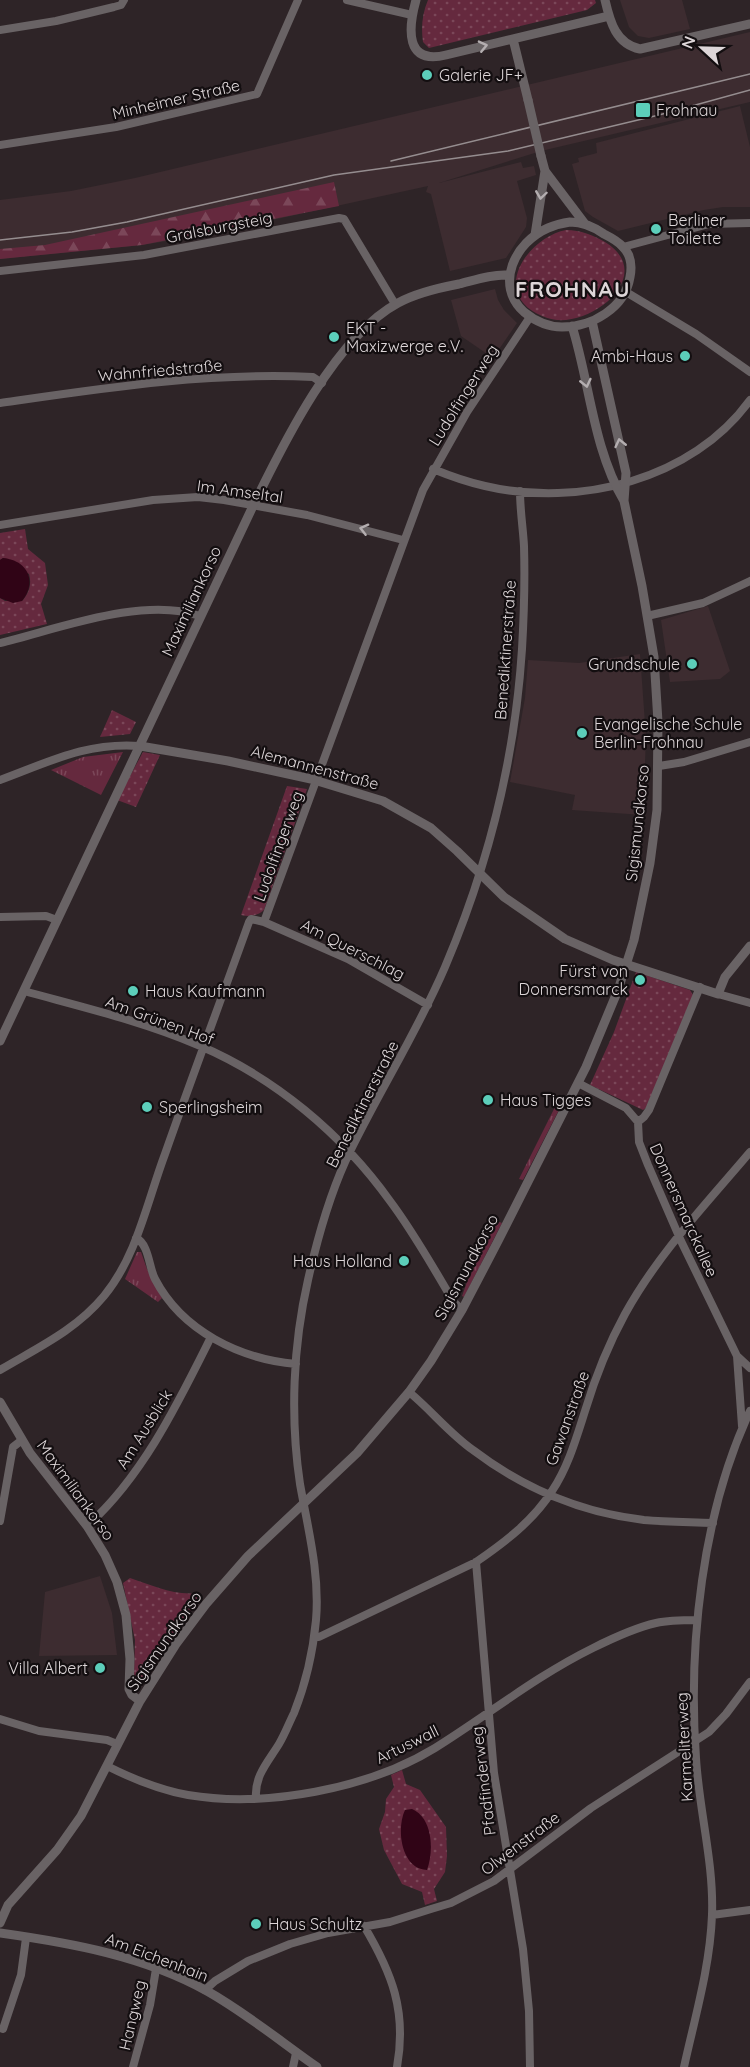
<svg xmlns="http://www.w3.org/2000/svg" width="750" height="2067" font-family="Quicksand,sans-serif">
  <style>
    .built { fill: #3d2c30 }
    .grass { fill: url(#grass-tufts) }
    .forest { fill: url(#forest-firs) }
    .park { fill: url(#park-dots) }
    .water { fill: #300416 }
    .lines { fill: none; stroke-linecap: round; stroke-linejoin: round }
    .minor { stroke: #696365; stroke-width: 8 }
    .tertiary { stroke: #696365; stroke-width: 9 }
    .tram { stroke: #958d8f; stroke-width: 1.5 }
    .tertiary-bridge { stroke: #696365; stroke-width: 9 }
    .oneway { stroke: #b4aeb0 }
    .poi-dot { fill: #5cceba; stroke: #130e10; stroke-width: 2 }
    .labels { text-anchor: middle; stroke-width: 4.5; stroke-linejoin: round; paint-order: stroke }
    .poi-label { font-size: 16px; fill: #ddd6d8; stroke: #130e10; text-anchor: start }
    .street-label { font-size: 16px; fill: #ddd6d8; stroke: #130e10 }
    .district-label { font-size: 22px; font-weight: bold; letter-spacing: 1.5px; fill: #ddd6d8; stroke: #130e10 }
  </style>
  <defs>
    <pattern id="grass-tufts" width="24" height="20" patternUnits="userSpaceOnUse" patternTransform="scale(1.5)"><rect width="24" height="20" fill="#65293e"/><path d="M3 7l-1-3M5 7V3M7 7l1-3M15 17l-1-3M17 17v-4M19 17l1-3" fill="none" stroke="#7b4759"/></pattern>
    <pattern id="forest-firs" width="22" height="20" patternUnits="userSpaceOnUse" patternTransform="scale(1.5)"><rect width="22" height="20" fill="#65293e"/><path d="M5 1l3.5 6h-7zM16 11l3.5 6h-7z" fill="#7b4759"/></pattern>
    <pattern id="park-dots" width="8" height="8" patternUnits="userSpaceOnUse" patternTransform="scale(1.5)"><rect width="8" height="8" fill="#65293e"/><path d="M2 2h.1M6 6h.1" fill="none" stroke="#7b4759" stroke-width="1.8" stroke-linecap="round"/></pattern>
  </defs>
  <rect width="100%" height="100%" fill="#2e2427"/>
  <path class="built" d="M620,0H682L690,29L649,38L638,36L629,27Z
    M750,32V102L541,151L439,183L521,162L523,168L534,166L536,175L517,181L527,218L526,227L506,258L450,271L431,194L426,192L428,186L203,235L142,245L0,259V200L71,191L135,178Z
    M740,106L750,147V207H723L704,210L618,231L593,217L585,211L572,164L579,162L578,158L597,153L596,143Z
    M495,289L498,300L504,310L517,323L493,358L461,336L451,300Z
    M708,606L730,671L720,679L670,682L661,620Z
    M640,654L646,737L643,815L572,810L575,795L510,782L525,698L528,660L579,663Z
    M100,1576L112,1613L117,1655L39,1656L45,1592Z"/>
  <path class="grass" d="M123,752L101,795L51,770L83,757Z
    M556,1105L560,1108L523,1180L519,1179Z
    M497,1221L502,1223L464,1297L462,1296L467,1282Z
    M137,1252H141L147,1269L162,1298L158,1302L125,1279Z"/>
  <path class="forest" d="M334,182L339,206L142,245L0,259V249L45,245Z"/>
  <path class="park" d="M428,0H595L596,3L587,10L429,48L423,42C421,28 422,14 428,0Z
    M566,230C581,230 593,235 605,242C655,273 598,323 557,320C548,319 538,315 531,310C494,283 533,236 566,230Z
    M25,529L28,549L45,563L48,585L41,604L47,624L0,635V598L5,601H22C29,593 32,584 29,574L3,558L0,560V533Z
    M112,710L136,722L130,734L100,737Z
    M143,752L160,755L136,807L117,800Z
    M287,786L307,789L264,910C257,916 250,917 241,915Z
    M636,972L690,990L693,995L646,1108L643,1110L590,1085L614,1032Z
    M130,1578C151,1585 175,1596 197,1593V1603L144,1681L137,1679L134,1674L135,1640L123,1583Z
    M402,1770L406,1784L420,1790L446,1827L447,1856L445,1872L434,1889L437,1901L425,1905L422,1892L402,1884L384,1850L379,1829L385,1812L386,1799L394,1787L391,1775Z"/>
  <path class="water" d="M3,558C27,560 38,581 22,601L13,603L0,598V560Z
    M412,1809C433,1818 434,1851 427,1870C401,1869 396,1829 405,1810Z"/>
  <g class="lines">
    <path class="minor" d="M347,0L412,15
      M0,30L56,21L114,7L121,5L124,0
      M0,145L116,127L257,94L298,0
      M623,247L709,224L750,223
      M0,271L144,255L339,218L344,219L395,304
      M626,292L696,334L750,372
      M0,403C104,388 207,372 313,377L322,383
      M433,469C450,476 467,482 485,486C579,508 692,480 750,400
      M0,525L153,500L198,497L224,500L307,515L403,540
      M647,616L703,603L750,581
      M0,643C58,629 143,596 200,616
      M659,766L684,762L750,742
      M0,780C49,762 86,742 140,746
      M0,917L46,916L57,920
      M264,922L348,959L428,1005
      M24,991C82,1007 142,1021 198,1045C274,1077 342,1134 390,1201C414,1233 433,1267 453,1301L462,1310
      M718,994L750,1003
      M578,1083L626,1108L638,1122L639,1142L648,1165L681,1241L737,1356L750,1368
      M638,1122L644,1117L649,1110L700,987
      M136,1238C149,1244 149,1268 155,1279C182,1331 240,1359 296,1364
      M737,1356L742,1426
      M0,1370C37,1348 76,1330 104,1296C137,1256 147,1202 165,1154C192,1077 221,1000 249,922L251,919L264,922L423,490L467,412L530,317
      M409,1392C431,1410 449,1433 473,1450C523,1488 582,1513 644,1520C667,1522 690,1522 713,1523
      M0,1521L13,1447L22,1440
      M87,1526C143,1476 178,1403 211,1337
      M476,1562L494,1773L523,1949L529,2011L530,2067
      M314,1637H319L476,1562C505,1542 533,1521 552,1491C568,1467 576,1439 585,1411C595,1378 608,1345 625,1314C658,1254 706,1204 750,1152
      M0,1719L39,1731L107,1740L117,1744
      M107,1766C133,1779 159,1790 188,1795C265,1808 368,1789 435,1748C488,1715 536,1676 593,1648C613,1638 634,1628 656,1623C669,1620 684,1620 697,1620
      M256,1799C254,1776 268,1762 279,1744C285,1734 289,1723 294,1713C306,1683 313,1652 316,1620C320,1574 308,1529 300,1484C290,1417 293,1345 308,1280C317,1240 328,1200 345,1162C376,1096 416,1035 445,967C488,866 515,759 522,649C524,615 525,580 524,546C523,528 520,510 520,491
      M712,1915L750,1910
      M364,1926C392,1973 407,2011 397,2067
      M205,1990L215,1981L248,1961L290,1944L328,1933L390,1922L431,1909L451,1903L494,1881L591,1808L709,1732L726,1714L750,1682
      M3,2029L21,1975L26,1938
      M133,2067L150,2005L156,1969
      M293,2067L296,2053
      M684,2067C695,2017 710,1967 712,1915C714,1863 699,1810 696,1758C688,1646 702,1513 750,1411"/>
    <path class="tertiary" d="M416,0C408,29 405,65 446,55L609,16
      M605,0C610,22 616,44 640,49L750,24
      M513,39L528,100
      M545,171L585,224
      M570,222C583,222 594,227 604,234C610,237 618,241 623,247C631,255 632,267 630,277C625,308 592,327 562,327C548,327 535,321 524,312C494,285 515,242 548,228C555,225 563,223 570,222Z
      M535,235L545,171L541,156
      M572,326C590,384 593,448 624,501
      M140,746L228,761L311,779L383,801L431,828L457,851L504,897L565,939L613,960L718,994L725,977L750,946
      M0,1041L253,506C283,444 336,336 398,303C416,293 438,288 459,284C475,280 492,274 508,275
      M0,1402L30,1453L87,1526L105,1555L117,1582L126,1615L130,1659L129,1689L132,1695L140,1701
      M0,1923L8,1905L57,1850L81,1816L140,1701L176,1644L206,1604L248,1556L357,1453L409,1392L431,1361L462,1310L497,1243L586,1067L618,990L634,940L650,863L657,810L658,722L654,657L642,586L624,501L626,473L592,321
      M0,1933C71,1943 144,1956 207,1991C246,2013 280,2041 317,2067"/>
    <path class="tram" d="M391,161L750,74
      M0,240L72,232L127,222L334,175L508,151L659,115L750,90"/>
    <path class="tertiary-bridge" d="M528,100L541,156"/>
  </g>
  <defs><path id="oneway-chevron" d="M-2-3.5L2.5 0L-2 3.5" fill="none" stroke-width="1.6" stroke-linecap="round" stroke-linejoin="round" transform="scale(1.5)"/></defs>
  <g class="oneway">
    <use href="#oneway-chevron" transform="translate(483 46) rotate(-13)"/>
    <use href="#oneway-chevron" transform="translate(541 195) rotate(98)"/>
    <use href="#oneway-chevron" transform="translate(586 383) rotate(77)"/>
    <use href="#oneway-chevron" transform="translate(620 443) rotate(-103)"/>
    <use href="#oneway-chevron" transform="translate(364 529) rotate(-166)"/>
  </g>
  <g class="poi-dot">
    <circle cx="427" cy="75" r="6"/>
    <rect x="635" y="102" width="16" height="16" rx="3"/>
    <circle cx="656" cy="229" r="6"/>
    <circle cx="334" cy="337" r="6"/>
    <circle cx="685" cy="356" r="6"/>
    <circle cx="692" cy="664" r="6"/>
    <circle cx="582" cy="733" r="6"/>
    <circle cx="640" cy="980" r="6"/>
    <circle cx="133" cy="991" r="6"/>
    <circle cx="488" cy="1100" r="6"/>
    <circle cx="147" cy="1107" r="6"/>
    <circle cx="404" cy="1261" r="6"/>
    <circle cx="100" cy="1668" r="6"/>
    <circle cx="256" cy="1924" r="6"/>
  </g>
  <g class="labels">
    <g class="poi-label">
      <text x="439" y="81">Galerie JF+</text>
      <text x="656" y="116">Frohnau</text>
      <text x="668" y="226">Berliner<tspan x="668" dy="18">Toilette</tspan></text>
      <text x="346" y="334">EKT -<tspan x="346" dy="18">Maxizwerge e.V.</tspan></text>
      <text x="673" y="362" text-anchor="end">Ambi-Haus</text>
      <text x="680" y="670" text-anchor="end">Grundschule</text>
      <text x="594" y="730">Evangelische Schule<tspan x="594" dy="18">Berlin-Frohnau</tspan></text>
      <text x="628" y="977" text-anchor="end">Fürst von<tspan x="628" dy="18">Donnersmarck</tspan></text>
      <text x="145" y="997">Haus Kaufmann</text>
      <text x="500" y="1106">Haus Tigges</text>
      <text x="159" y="1113">Sperlingsheim</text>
      <text x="392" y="1267" text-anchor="end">Haus Holland</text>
      <text x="88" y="1674" text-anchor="end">Villa Albert</text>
      <text x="268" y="1930">Haus Schultz</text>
    </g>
    <g class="street-label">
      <text transform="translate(176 99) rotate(-13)" y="6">Minheimer Straße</text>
      <text transform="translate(219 227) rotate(-11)" y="6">Gralsburgsteig</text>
      <text transform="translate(160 370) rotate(-5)" y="6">Wahnfriedstraße</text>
      <text transform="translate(463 395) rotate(-58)" y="6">Ludolfingerweg</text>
      <text transform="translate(240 491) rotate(8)" y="6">Im Amseltal</text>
      <text transform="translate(191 601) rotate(-65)" y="6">Maximiliankorso</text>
      <text transform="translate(505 650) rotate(-86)" y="6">Benediktinerstraße</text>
      <text transform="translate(315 767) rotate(15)" y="6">Alemannenstraße</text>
      <text transform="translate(637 823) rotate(-84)" y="6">Sigismundkorso</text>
      <text transform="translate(278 846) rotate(-70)" y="6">Ludolfingerweg</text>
      <text transform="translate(353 949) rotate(27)" y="6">Am Querschlag</text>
      <text transform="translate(160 1020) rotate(20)" y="6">Am Grünen Hof</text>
      <text transform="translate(362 1104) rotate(-63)" y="6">Benediktinerstraße</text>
      <text transform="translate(684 1210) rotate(66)" y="6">Donnersmarckallee</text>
      <text transform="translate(466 1267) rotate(-62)" y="6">Sigismundkorso</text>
      <text transform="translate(567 1418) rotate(-70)" y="6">Gawanstraße</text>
      <text transform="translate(144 1429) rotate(-58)" y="6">Am Ausblick</text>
      <text transform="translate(76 1490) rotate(54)" y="6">Maximiliankorso</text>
      <text transform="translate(164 1641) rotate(-55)" y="6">Sigismundkorso</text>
      <text transform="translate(407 1744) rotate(-26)" y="6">Artuswall</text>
      <text transform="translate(684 1747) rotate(-93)" y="6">Karmeliterweg</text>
      <text transform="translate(483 1781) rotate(-97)" y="6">Pfadfinderweg</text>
      <text transform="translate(520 1843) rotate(-37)" y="6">Olwenstraße</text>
      <text transform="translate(157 1957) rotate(21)" y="6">Am Eichenhain</text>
      <text transform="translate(132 2015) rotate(-77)" y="6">Hangweg</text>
    </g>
    <g class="district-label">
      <text x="573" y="297">FROHNAU</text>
    </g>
  </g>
  <g transform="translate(702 48) rotate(292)" stroke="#130e10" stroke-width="4.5" paint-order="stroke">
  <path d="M0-4.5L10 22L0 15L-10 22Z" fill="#ddd6d8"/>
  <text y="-9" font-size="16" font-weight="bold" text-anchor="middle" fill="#ddd6d8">N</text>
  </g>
</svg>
